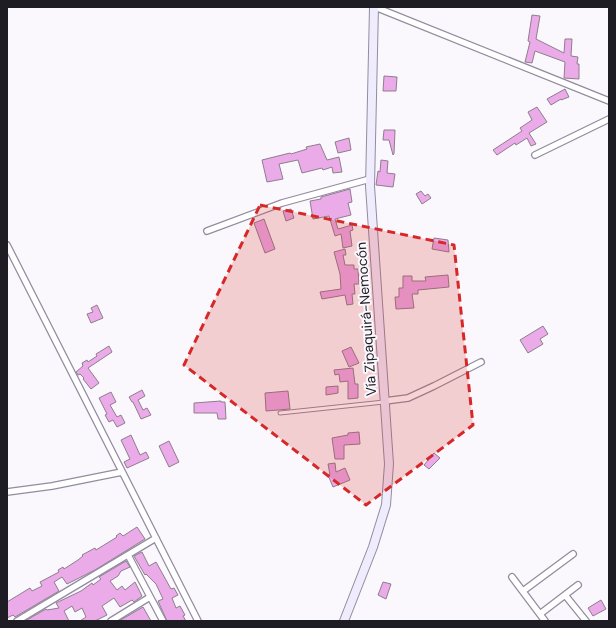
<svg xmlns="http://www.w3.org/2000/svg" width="616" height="628" font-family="'DM Sans',sans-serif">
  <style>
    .building { fill: #eaabe8; stroke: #8d7e8d }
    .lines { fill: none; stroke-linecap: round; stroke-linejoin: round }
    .lane-casing { stroke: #938c9f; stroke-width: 5 }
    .street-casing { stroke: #938c9f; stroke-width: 8 }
    .secondary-casing { stroke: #938c9f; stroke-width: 10 }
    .lane { stroke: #fff; stroke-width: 3 }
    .street { stroke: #fff; stroke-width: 5.5 }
    .secondary { stroke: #efecfd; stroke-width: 8 }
    .marked { fill: #d62828; fill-opacity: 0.2; stroke: #d62828; stroke-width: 3; stroke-dasharray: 8 5; stroke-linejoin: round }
    .labels { text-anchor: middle; stroke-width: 4; stroke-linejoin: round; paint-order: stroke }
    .street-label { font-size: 14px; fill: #1f1d24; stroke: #faf8fc }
  </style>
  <rect width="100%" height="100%" fill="#faf8fc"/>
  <path class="building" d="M532,15L540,16L536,39L564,53L565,39H572L571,56L578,57L577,64H579V79L564,78L565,62L535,51L532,63L525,62L530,42L528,41Z
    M384,76L397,77L396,91H383Z
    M565,89L569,97L561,100V99L551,105L547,99Z
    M537,107L547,122L529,133L536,144L531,146L527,138L516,145L515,143L497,155L493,150L522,131L520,128L532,120L528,112Z
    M384,130H395L394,154L393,155L389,140H383Z
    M349,138L351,150L338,153L335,142Z
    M320,144L327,160L339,157L342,172L333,173L332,167L323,170L322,168L302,173L298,160L279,164L283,179L267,182L262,160L290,153L291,154L307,149L306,147Z
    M381,160L388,161L387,173L395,174L393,187L376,185L378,171L380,172Z
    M350,189L352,202L348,203L351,215L335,219L338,229L352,225L353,230L350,231L352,246L343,248L341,234L335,236L329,216L313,219L310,201L321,199V197Z
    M421,191L425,196L428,194L431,198L422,204L416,194Z
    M291,209L294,218L286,221L283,211Z
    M264,219L275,249L265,253L254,223Z
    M434,238L448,240L449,252L432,249Z
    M345,249L346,255H343L345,265H354V269H358L359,284H354L355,294H352L353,304L347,305L345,295L322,299L320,292L341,289L340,274L334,252Z
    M448,275L449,287L418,290V294H412L414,308L396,309L395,297H399V288H403V276H412V281H426L425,277Z
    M97,305L103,318L91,323L87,314L93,312L91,308Z
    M543,326L548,334L540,339L543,344L528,353L520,340Z
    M109,346L112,352L88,368L99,383L91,389L83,379L84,378L80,374L78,375L76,372L83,366L82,363L87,360L88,362L97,356L96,354Z
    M351,347L359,363L349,367L342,351Z
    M353,368L355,384H358V398L348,399V381L340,382L339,374L335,375L334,370Z
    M338,386V393L326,395V387Z
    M142,390L145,396L138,400L143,410L147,408L151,415L141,419L133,402H132L129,397Z
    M288,391L290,409L266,411L265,393Z
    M111,392L116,402L110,405L117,417L121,415L125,423L117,427L113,420L109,422L105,415L107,414L99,398Z
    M221,401V402H225L226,419H218L217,413H194V403Z
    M359,432L360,444L344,445V459H335L332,438L348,435V433Z
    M131,435L140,455L146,452L149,458L127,468L124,462L130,459L121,440Z
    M169,441L179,462L169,467L159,446Z
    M434,453L440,458L429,469L424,465Z
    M335,463L336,472L345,468L350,480L333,487L328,475H330L328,464Z
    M137,527L145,539L95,570L67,584L62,577L54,582L59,591L15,617L13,615L7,618V602L30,588L32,591L42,586L40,582L59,572L58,570L63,567L64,569L78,560L83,556L82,555L95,548L96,550L117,537L116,536L120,533L123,536Z
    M142,552L149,566L156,562L171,589L174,588L178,595L172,598L176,608L180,606L185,615L183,616L186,621H167L158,601L163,599L156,584L146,574L145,575L134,556Z
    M126,561L130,567L121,571L118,576L110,581L117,590L122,586L125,590L135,582L142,596L134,602L132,600L120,607L114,598L102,606L107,615L95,621H80L86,617L82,608L75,612L72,606L64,611L69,621H25L46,609L47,610L59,608L56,603L81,591L92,583L93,585L101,579L99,577Z
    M383,582L391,584L386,599L378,595Z
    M601,600L606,609L593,616L588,608Z
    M143,607L151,621H119Z"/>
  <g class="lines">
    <g class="lane-casing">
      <path id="lane" d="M280,413L384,402"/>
    </g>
    <g class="street-casing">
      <path id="street" d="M375,7L609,101
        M535,155L609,119
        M207,231L282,203L370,179
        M7,245L198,621
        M385,401L408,398L434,386L481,362
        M7,492L52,486L122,472
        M128,555L163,621
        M512,577L545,621
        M523,591L573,554
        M565,595L586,621
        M540,614L578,585
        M17,621L156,538
        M111,621L150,597"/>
    </g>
    <g class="secondary-casing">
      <path id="secondary" d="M344,621L373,547L386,505L389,464L370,186L374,7"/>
    </g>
    <use href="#lane" class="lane"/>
    <use href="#street" class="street"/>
    <use href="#secondary" class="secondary"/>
  </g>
  <path class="marked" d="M260,205L454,245L473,425L366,505L184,365Z"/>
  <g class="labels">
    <g class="street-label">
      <text transform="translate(366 319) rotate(-94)" y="5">Vía Zipaquirá-Nemocón</text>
    </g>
  </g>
  <rect width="616" height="628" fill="none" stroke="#1f1d24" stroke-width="16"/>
</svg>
